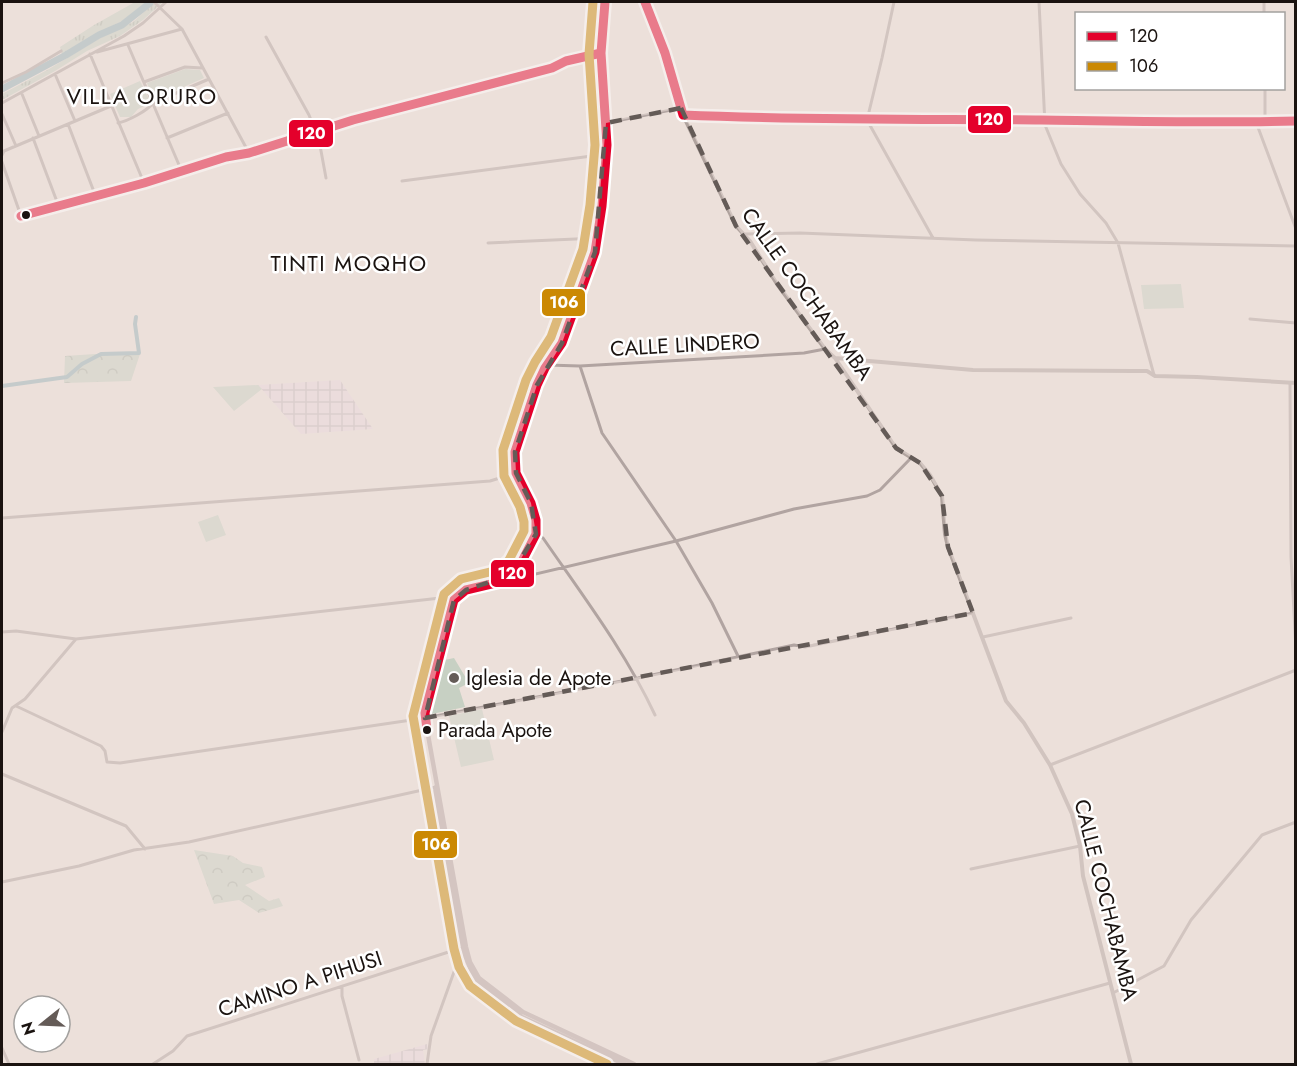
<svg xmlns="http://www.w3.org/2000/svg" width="1297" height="1066" font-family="Jost,sans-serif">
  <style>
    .industrial { fill: url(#industrial-grid) }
    .grass { fill: url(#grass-tufts) }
    .forest { fill: url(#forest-crowns) }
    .green { fill: #c7d0c3 }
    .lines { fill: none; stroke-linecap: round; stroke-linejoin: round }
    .canal { stroke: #96b2b8; stroke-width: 4 }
    .river { stroke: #96b2b8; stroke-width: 7 }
    .street { stroke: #b1a4a1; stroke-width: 3 }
    .secondary { stroke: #b0a39e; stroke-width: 4 }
    .primary { stroke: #b5a5a3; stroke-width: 4.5 }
    .bus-1-casing { stroke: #fff; stroke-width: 14 }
    .bus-2-casing { stroke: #fff; stroke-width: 14 }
    .bus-1 { stroke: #e4002b; stroke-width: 9 }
    .bus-2 { stroke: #cb8903; stroke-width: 9 }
    .marked { fill: none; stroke: #645b57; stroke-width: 4.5; stroke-dasharray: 12 8; stroke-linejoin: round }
    .bus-dot { fill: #1a1310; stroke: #fff; stroke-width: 2 }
    .poi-dot { fill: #645b57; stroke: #fff; stroke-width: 2 }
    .labels { text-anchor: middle; stroke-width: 5; stroke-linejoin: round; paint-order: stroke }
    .bus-label { font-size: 20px; fill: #1a1310; stroke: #fff; text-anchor: start }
    .street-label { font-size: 21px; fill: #1a1310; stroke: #fff }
    .poi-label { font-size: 21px; fill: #1a1310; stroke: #fff; text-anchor: start }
    .neighbourhood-label { font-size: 22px; letter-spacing: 1.5px; fill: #1a1310; stroke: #fff }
    .line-badge { stroke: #fff; stroke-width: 2 }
    .badge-label { font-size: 16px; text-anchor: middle; font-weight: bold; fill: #fff }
  </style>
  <defs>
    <pattern id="industrial-grid" width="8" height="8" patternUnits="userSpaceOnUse" patternTransform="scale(1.5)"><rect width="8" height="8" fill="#e8d8de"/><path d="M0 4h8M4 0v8" fill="none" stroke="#c6b8bd"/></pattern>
    <pattern id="grass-tufts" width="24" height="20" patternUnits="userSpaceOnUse" patternTransform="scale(1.5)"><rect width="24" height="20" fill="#c7d0c3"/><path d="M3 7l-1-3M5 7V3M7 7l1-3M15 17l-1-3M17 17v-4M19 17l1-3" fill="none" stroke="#aab2a6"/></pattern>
    <pattern id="forest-crowns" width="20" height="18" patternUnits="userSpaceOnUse" patternTransform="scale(1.5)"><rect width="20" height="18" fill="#c7d0c3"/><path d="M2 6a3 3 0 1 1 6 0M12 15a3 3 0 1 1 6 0" fill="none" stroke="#aab2a6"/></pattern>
  </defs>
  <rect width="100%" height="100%" fill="#ece0da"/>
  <path class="industrial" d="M340,380L373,429L301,434L258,385Z
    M427,1044L428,1049L423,1050L425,1064H374V1059Z"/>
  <path class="grass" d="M135,2H148L122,21L96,34L73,50L62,54L60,47L94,25Z
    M155,2H163L143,20L120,36L87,51L55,71L2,100V94L49,69L100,38L133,22Z"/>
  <path class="forest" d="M95,354H140L131,381L64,383L65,356Z
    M194,850L233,856L243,863L262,867L265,877L245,885L269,901L279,898L283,906L259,913L239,900L214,904Z"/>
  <path class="green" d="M185,69L200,70L204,78L154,100L147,83Z
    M140,81L151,103L138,109L131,117H120L110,94Z
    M1181,284L1184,308L1144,309L1141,285Z
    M258,385L262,389L234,411L213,387Z
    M218,515L226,535L206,542L198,522Z
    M454,658L469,683L459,688L465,707L427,715L440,661Z
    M482,709L494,760L461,767L449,716Z"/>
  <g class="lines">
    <path class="canal" d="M2,386L67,377L82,364L101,354L139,353L135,324L136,317"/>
    <path class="river" d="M2,89L66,55L99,35L122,25L150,3"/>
    <path class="street" d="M154,2L182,29L249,153
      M894,2L882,58L867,120L933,238
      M1039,2L1045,125L1061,164L1080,194L1106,223L1118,243L1154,375
      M1264,2V14
      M266,37L309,115L319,140L326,178
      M128,45L182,172
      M97,52L182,29
      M90,54L144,183
      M55,74L75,121
      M144,82L185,67L202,68
      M2,83L26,72L61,51
      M1265,88V121
      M22,94L39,136
      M2,103L124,36L143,23L166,2
      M2,114L16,146
      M683,115L777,119L1044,120L1197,123L1296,121
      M1256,122L1296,229
      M118,123C128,121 147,111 153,103L209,79
      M606,123L681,108
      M68,124L96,197
      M33,138L59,207
      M167,138L228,113
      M2,155L4,151L111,106
      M2,162L21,216L144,183L226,157L249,153L353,120L552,68L566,61L601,53
      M402,181L607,154
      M744,234L800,233L976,240L1296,246
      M488,243L598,238
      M1250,319L1296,323
      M547,365L580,366L737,357L804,353L825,349
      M580,366L602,433L676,541L712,603L738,656
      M1290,383L1291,557L1296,649
      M2,518L490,481L516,473
      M536,534L543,538C583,596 625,651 655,715
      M506,581L676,541L794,509L867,496L880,490L911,458
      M2,632L16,631L76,639L458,596
      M983,637L1071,618
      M16,706L101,746L105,751L107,762L120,763L425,718L638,678L794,645L805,647L973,613
      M2,732L12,708L25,699L76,639
      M1050,765L1296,670
      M2,774L126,826L145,849
      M971,869L1080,846
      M2,882L79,866L134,850L189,842L436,787
      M342,987V996L359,1060
      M1113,993L1164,966L1191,920L1262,835L1296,822
      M2,1048L9,1064
      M153,1064L173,1051L187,1036L461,948
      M427,1064L431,1036L459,958L466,955
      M817,1064L1110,983"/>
    <path class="secondary" d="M645,2L665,53L683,115L736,226L750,241L777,284L825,349L835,358L896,448L920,463L930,475L942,496L945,534L948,547L1006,701L1024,723L1050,765L1072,814L1080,846L1083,876L1131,1064
      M835,358L973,370L1133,371H1147L1155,376L1197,377L1296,383"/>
    <path class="primary" d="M605,2L601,53L607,145L602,206L595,252L562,343L545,368L537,385L515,452L516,473L531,503L536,520V534L519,567L511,575L504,581L466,590L454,600L425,718L466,947L470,962L479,978L523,1012L634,1064
      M436,787L435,793L462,948L475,980L522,1017L624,1064"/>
    <g class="bus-1-casing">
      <path id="bus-1" d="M645,2L665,53L683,115
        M683,115C802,120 922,119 1041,120C1126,121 1211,123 1296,121
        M21,216L144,183L226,157L249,153L353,120L552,68L566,61L601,53
        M427,730L425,713L454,600L466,590L504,581L519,567L536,534V520L531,503L516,473L515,452L537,385L545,368L562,343L595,252L602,206L607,145L601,53L605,2"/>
    </g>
    <g class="bus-2-casing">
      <path id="bus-2" d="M593,2L589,54L595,145L590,205L583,249L551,337L535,362L526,380L503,450L504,476L520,507L524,522V531L509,560L498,570L461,579L444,594L413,716L454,949L459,967L470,986L516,1021L607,1064"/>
    </g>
    <use href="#bus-1" class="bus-1"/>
    <use href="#bus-2" class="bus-2"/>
  </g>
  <path d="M0 0H1297V1066H0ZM681,108L736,226L896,448L920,463L942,496L948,547L973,613L425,718L454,600L466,590L511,575L536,534L531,503L516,473L515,452L537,385L562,343L595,252L606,123Z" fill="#ece0da" fill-opacity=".55" fill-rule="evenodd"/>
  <path class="marked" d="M681,108L736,226L896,448L920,463L942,496L948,547L973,613L425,718L454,600L466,590L511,575L536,534L531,503L516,473L515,452L537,385L562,343L595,252L606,123Z"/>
  <g class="bus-dot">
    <circle cx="26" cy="215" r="5"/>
    <circle cx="427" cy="730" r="5"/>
  </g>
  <circle class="poi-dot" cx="454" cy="678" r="6"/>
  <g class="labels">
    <g class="bus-label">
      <text x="438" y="737">Parada Apote</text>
    </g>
    <g class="street-label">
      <text transform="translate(807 294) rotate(54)" y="7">CALLE COCHABAMBA</text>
      <text transform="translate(685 345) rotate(-3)" y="7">CALLE LINDERO</text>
      <text transform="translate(1106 900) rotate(76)" y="7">CALLE COCHABAMBA</text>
      <text transform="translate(300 984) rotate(-18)" y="7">CAMINO A PIHUSI</text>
    </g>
    <g class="poi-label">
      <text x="466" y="685">Iglesia de Apote</text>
    </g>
    <g class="neighbourhood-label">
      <text x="142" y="104">VILLA ORURO</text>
      <text x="349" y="271">TINTI MOQHO</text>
    </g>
  </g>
  <g class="line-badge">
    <rect x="967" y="105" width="45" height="29" rx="6" fill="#e4002b"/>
    <rect x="288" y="119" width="46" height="29" rx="6" fill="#e4002b"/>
    <rect x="541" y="288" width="45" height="29" rx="6" fill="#cb8903"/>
    <rect x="490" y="559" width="45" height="29" rx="6" fill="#e4002b"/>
    <rect x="413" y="830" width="45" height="29" rx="6" fill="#cb8903"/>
  </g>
  <g class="badge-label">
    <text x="989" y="125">120</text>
    <text x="311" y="139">120</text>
    <text x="564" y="308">106</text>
    <text x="512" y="579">120</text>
    <text x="436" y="850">106</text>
  </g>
  <rect width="1297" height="1066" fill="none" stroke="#1a1310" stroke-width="6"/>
  <rect x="1075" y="12" width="210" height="78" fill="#ffffff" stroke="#a3a19f" stroke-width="1.5"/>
  <rect x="1087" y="32" width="30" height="9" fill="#e4002b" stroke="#a3a19f" stroke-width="1.5"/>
  <text x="1129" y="42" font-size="18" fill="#1a1310">120</text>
  <rect x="1087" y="62" width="30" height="9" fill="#cb8903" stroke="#a3a19f" stroke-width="1.5"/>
  <text x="1129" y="72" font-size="18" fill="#1a1310">106</text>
  <g transform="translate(42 1024) rotate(252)"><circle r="28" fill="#ffffff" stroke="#a3a19f" stroke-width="1.5"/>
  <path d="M0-4.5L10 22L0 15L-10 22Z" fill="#645b57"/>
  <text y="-9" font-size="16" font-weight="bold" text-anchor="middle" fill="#1a1310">N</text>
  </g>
</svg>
